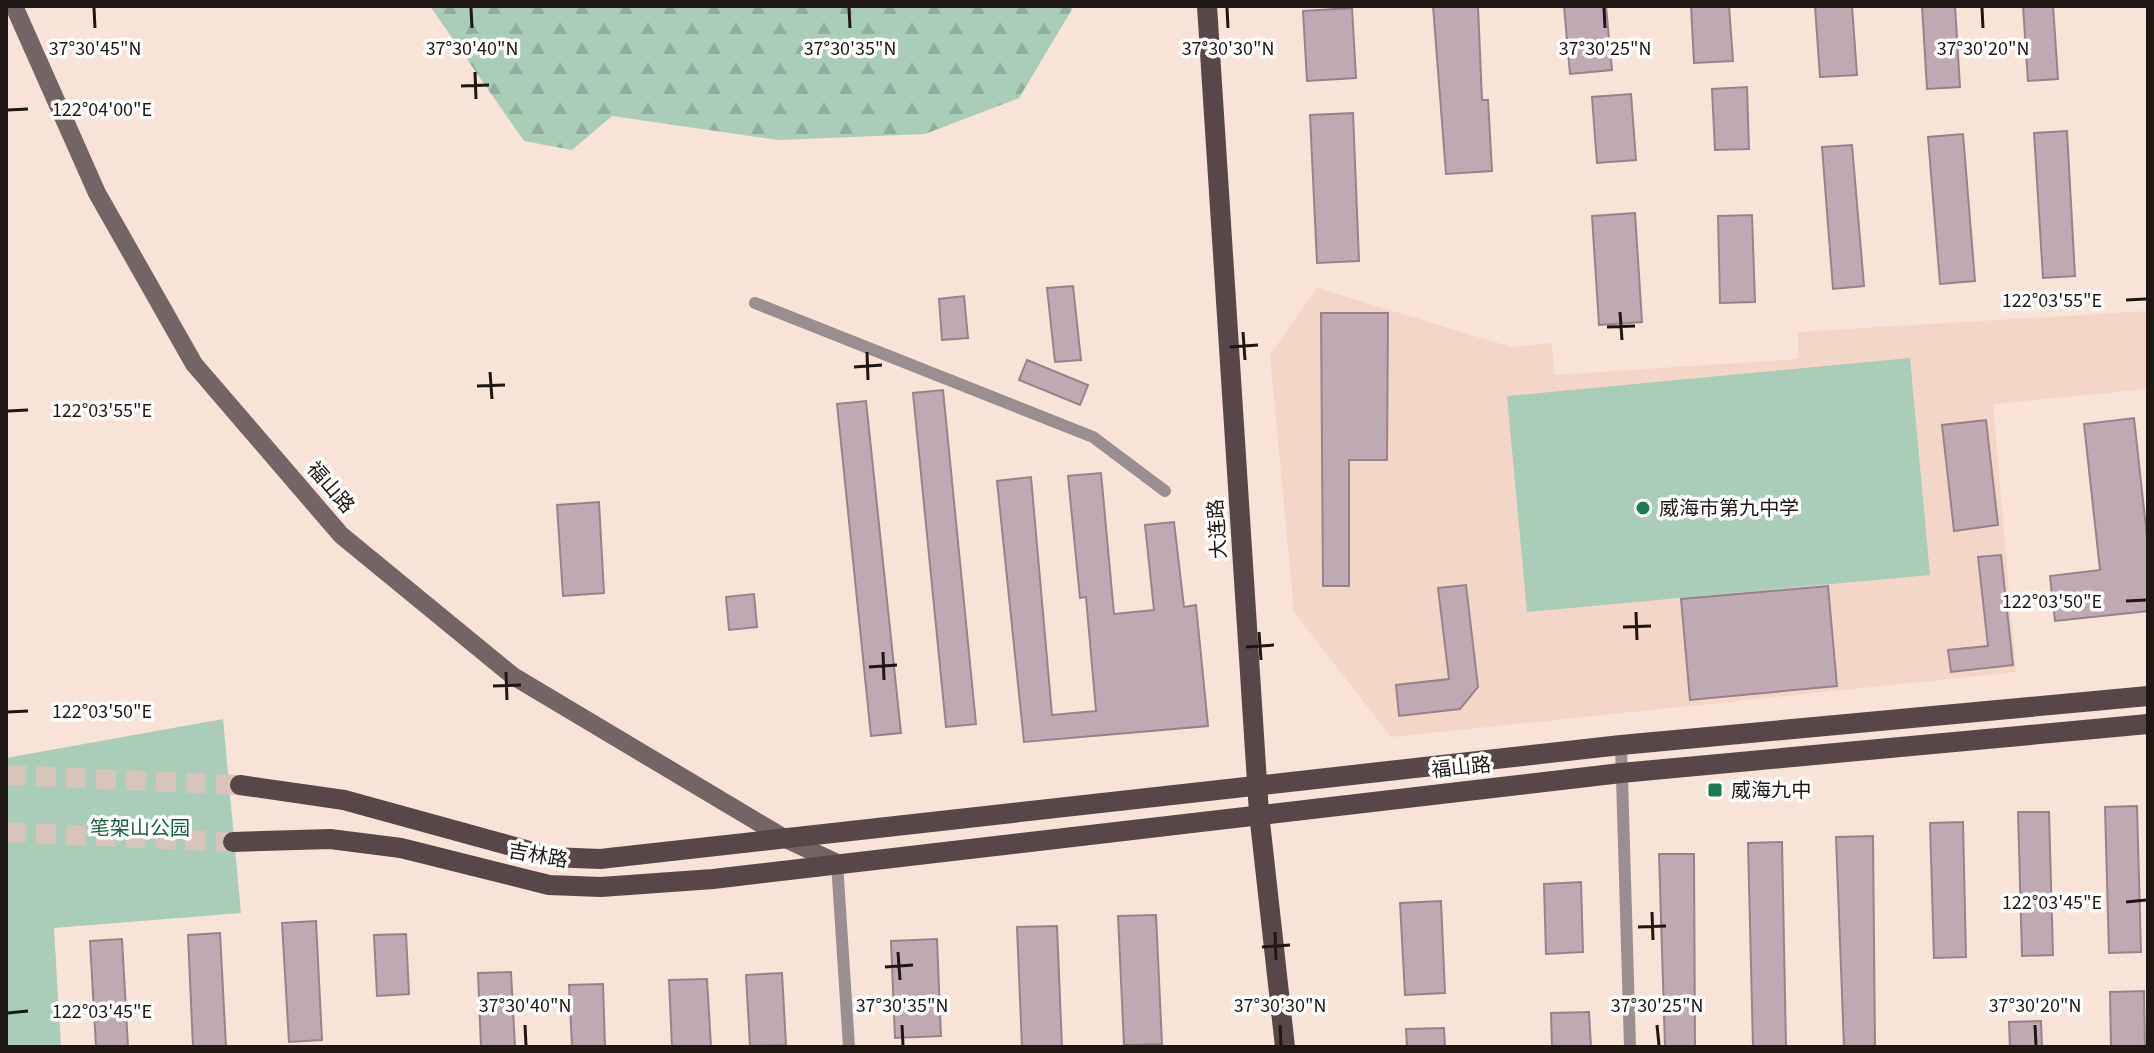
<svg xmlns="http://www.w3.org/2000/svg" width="2154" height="1053" font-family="'Source Sans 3','Noto Sans SC',sans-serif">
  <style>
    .built { fill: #f2d6c7 }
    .forest { fill: url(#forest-firs) }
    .green { fill: #aaccb9 }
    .building { fill: #bfaab4; stroke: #97838c; stroke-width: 2 }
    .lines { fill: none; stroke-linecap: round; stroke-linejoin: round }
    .primary-tunnel { stroke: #d7c4ba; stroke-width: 20; stroke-dasharray: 20 10; stroke-linecap: butt }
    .minor { stroke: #998f90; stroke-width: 12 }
    .secondary { stroke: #736466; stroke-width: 18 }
    .primary { stroke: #584749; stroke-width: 20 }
    .ticks { fill: none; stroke: #1e1713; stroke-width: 3 }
    .poi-dot { fill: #1c7b52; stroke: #fff; stroke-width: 3 }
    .labels { text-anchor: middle; stroke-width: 7; stroke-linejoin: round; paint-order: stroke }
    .street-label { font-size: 20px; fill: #1e1713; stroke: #fff }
    .poi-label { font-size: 20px; fill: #1e1713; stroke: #fff; text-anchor: start }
    .park-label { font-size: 20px; fill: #1d6042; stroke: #fff }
    .ticks-label { font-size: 20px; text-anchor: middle; fill: #1e1713; stroke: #fff; stroke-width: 7; stroke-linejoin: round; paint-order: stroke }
  </style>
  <defs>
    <pattern id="forest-firs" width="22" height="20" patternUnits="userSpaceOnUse" patternTransform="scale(2)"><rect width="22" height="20" fill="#aaccb9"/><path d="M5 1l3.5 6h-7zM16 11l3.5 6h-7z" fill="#92ae9e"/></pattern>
  </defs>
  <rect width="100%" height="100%" fill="#f8e3d8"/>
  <path class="built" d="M1317,288L1511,347L1552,343L1554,375L1798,359V332L2148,311V389L1993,404L2016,672L1391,737L1294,612L1270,355Z"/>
  <path class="forest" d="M430,6H1074L1019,98L925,134L778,140L612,116L572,150L524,141Z"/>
  <path class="green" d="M1910,358L1930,575L1527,612L1507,396Z
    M223,719L241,913L54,928L61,1047H6V758Z"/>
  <path class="building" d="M1433,6H1478L1482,100H1488L1492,171L1446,174Z
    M1564,6H1606L1612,70L1570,74Z
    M1691,6H1729L1733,61L1694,63Z
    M1815,6H1852L1857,75L1820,77Z
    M1922,6H1955L1960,87L1927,89Z
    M2023,6H2053L2058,79L2028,81Z
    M1352,8L1356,78L1307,81L1303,11Z
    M1747,87L1749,149L1715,150L1712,89Z
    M1631,94L1636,160L1597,163L1592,97Z
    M1353,113L1359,261L1317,263L1310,115Z
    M2067,131L2075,276L2043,278L2034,133Z
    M1963,134L1975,281L1940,284L1928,137Z
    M1852,145L1864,286L1833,289L1822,147Z
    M1635,213L1642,322L1599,325L1592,216Z
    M1752,215L1755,302L1720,303L1718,216Z
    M1073,286L1081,360L1055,362L1047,288Z
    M964,296L968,338L942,340L939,299Z
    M1321,313H1388L1387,460H1349V586H1323Z
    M1027,360L1088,385L1080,405L1019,380Z
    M943,390L976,724L946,727L913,393Z
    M866,401L901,733L871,736L837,404Z
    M2134,418L2148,546V611L2055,621L2050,576L2100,570L2084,424Z
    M1986,420L1998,525L1954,531L1942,425Z
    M1101,473L1114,614L1154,610L1145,525L1174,522L1184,607L1196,605L1208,726L1024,742L997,481L1031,477L1052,715L1096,711L1086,597L1080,598L1068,476Z
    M599,502L604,593L563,596L557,505Z
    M2001,555L2013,665L1951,672L1948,650L1988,646L1978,557Z
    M1466,585L1478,687L1460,709L1399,716L1396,685L1449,679L1438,588Z
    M1828,586L1837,686L1690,700L1681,599Z
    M754,594L757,627L729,630L726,597Z
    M2137,806L2141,952L2109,953L2105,807Z
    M2018,812H2049L2053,955L2022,956Z
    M1963,822L1966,957L1934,958L1930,823Z
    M1873,836L1875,1047H1844L1836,837Z
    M1782,842L1786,1047H1753L1748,843Z
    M1659,854H1694L1695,1047H1665Z
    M1581,882L1583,952L1546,954L1544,884Z
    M1441,901L1445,993L1405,995L1400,903Z
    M1156,915L1162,1044L1124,1045L1118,916Z
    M316,921L322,1040L289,1042L282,923Z
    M1057,926L1062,1047H1022L1017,927Z
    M220,933L226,1047H193L188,935Z
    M406,934L409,994L377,996L374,935Z
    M122,939L128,1047H96L90,941Z
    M937,939L941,1036L895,1038L891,941Z
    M511,972L515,1047H481L478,973Z
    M782,973L786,1045L750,1046L746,975Z
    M707,979L711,1047H672L669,980Z
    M603,984L605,1047H572L569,985Z
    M2144,991L2145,1047H2111L2110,992Z
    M1589,1012L1591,1047H1552L1551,1013Z
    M2041,1021L2042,1047H2010L2009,1022Z
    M1444,1028L1445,1047H1407L1406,1029Z"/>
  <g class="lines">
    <path class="primary-tunnel" d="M6,775L240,785
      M6,832L233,842"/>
    <path class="minor" d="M755,303L1093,437L1165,491
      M1621,745L1630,1047
      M837,863L849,1047"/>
    <path class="secondary" d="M14,6L97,193L194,364L341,535L513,676L786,839L837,863"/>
    <path class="primary" d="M1207,6L1259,813L1285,1047
      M240,785L344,800L551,857L600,859L1621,745L2148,696
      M233,842L330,839L401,848L549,885L601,887L713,879L1621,773L2148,724"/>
  </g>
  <path class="ticks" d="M94,8L95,28M471,8L472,28M849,8L850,28M1227,8L1228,28M1604,8L1605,28M1982,8L1983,28M475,72L476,99M461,86L489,85M8,110L28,109M2126,300L2146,299M1620,312L1622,340M1607,327L1635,326M1243,332L1245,360M1230,347L1258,345M867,352L868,380M854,367L882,365M490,372L492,399M477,386L505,385M8,411L28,410M2126,601L2146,600M1636,612L1637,640M1623,627L1651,626M1259,632L1261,660M1246,647L1274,645M883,652L884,680M869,667L897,665M506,672L507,700M493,686L521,685M8,712L28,711M2126,902L2146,900M1652,912L1653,940M1638,927L1666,926M1275,932L1276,960M1262,947L1290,945M898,952L900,980M885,967L913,965M8,1013L28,1011M525,1025L526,1045M902,1025L903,1045M1280,1025L1281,1045M1657,1025L1659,1045M2035,1025L2036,1045"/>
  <g class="poi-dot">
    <circle cx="1643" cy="508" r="8"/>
    <rect x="1707" y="782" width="16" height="16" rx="4"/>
  </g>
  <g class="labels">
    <g class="street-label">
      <text transform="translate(331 487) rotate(49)" y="7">福山路</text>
      <text transform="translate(1217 529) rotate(-94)" y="7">大连路</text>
      <text transform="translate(1461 767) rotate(-6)" y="7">福山路</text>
      <text transform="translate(538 855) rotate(10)" y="7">吉林路</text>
    </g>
    <g class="poi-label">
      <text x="1659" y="515">威海市第九中学</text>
      <text x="1731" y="797">威海九中</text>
    </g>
    <g class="park-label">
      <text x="140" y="835">笔架山公园</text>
    </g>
  </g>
  <g class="ticks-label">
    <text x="95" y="55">37°30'45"N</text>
    <text x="472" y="55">37°30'40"N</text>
    <text x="850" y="55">37°30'35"N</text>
    <text x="1228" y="55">37°30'30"N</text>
    <text x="1605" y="55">37°30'25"N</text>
    <text x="1983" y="55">37°30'20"N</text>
    <text x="102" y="116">122°04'00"E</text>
    <text x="2052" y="307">122°03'55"E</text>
    <text x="102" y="417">122°03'55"E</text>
    <text x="2052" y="608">122°03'50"E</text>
    <text x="102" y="718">122°03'50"E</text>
    <text x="2052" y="909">122°03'45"E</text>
    <text x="525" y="1012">37°30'40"N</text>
    <text x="902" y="1012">37°30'35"N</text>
    <text x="1280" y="1012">37°30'30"N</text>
    <text x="1657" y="1012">37°30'25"N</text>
    <text x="2035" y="1012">37°30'20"N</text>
    <text x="102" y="1018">122°03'45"E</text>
  </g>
  <rect width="2154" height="1053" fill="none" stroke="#1e1713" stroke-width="16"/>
</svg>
